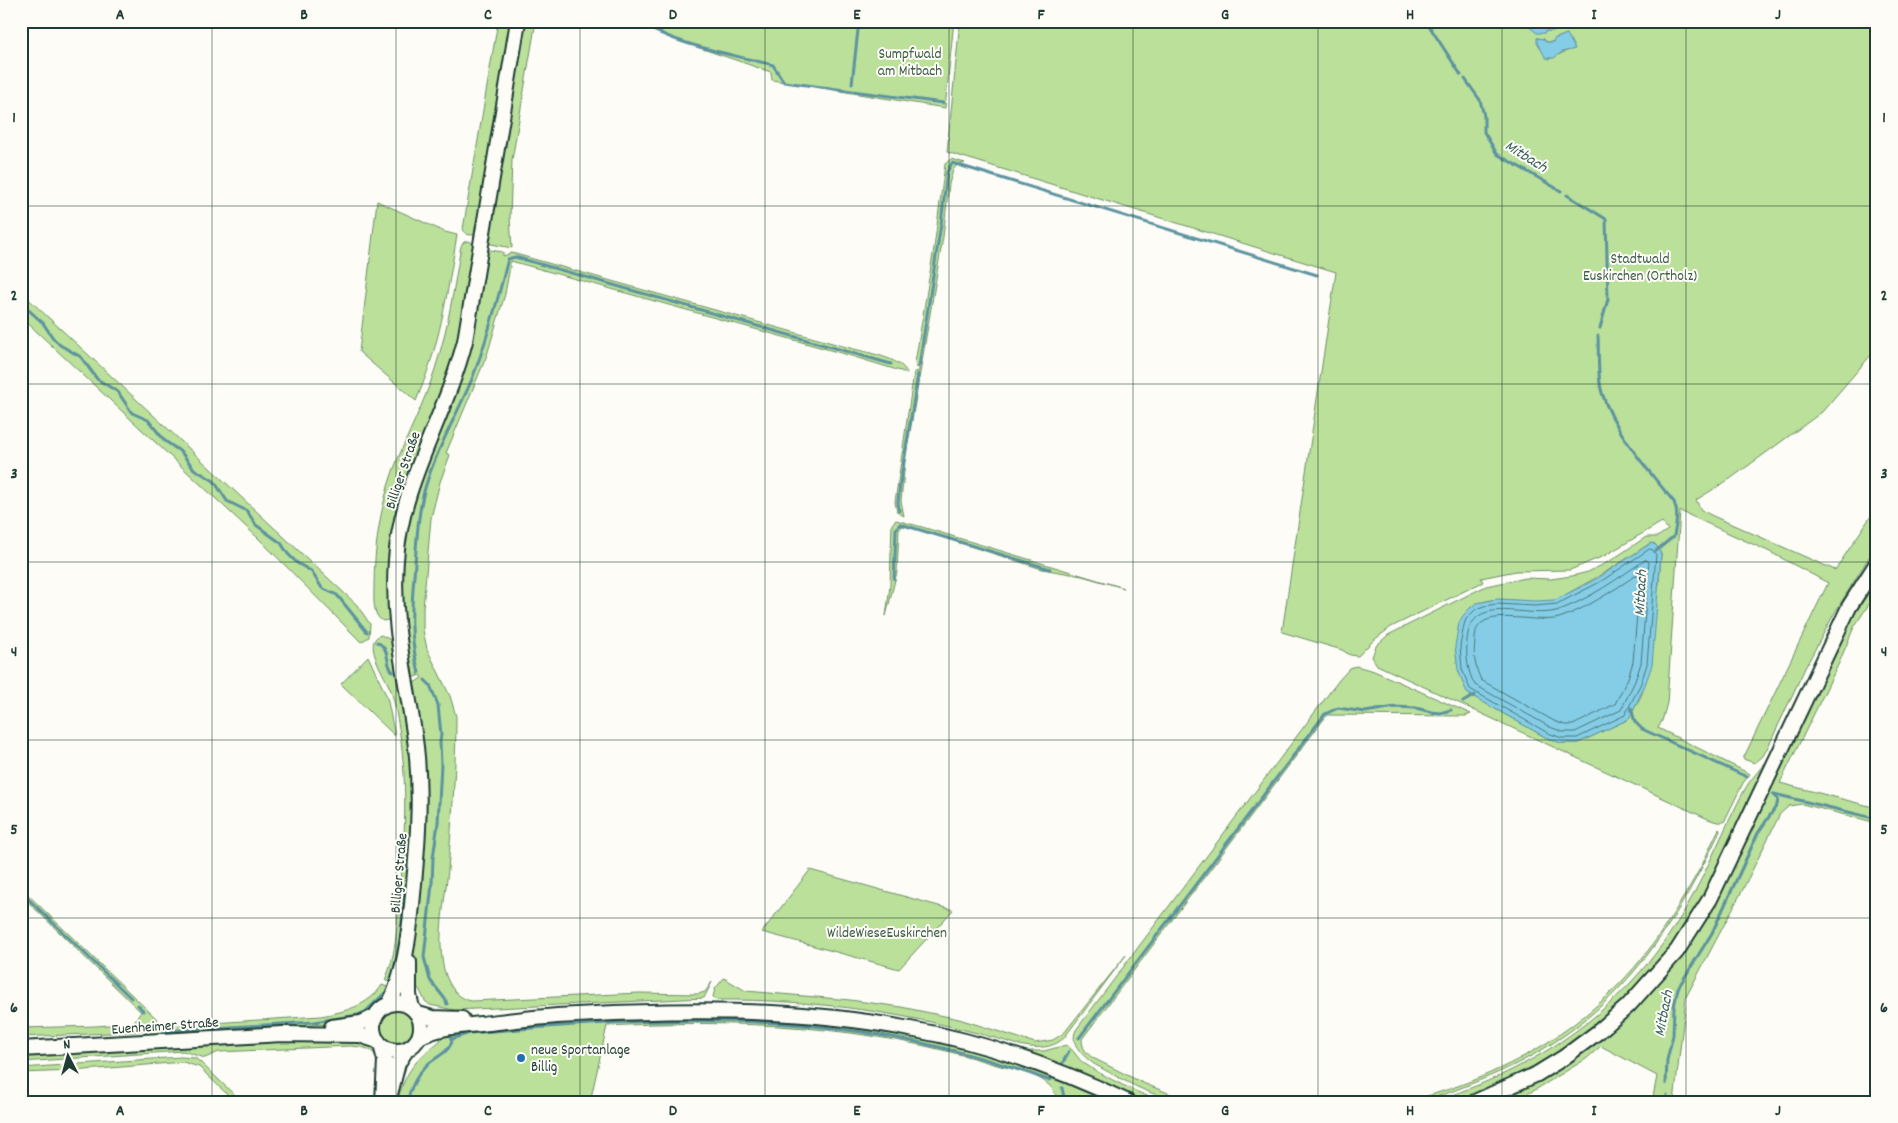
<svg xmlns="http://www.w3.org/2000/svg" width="1898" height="1123" font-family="Dekko,sans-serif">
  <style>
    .green { fill: #bbe09a; stroke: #6d8e67; fill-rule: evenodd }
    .water { fill: #85cde6; stroke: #5c939f }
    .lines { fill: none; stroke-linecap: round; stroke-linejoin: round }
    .shore { stroke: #48777b; stroke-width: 1 }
    .stream { stroke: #5c939f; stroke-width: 3 }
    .secondary-casing { stroke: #1f3d34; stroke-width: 18 }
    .secondary { stroke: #fdfcf7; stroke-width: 14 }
    .grid { fill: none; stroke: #1f3d34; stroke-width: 1; stroke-opacity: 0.55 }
    .poi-dot { fill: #1f6fb2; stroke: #fdfcf7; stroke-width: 2 }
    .labels { text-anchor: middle; stroke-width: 4; stroke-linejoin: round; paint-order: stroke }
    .park-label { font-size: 15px; fill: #3e5e48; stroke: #fdfcf7 }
    .street-label { font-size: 15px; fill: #1f3d34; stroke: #fdfcf7 }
    .poi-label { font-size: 15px; fill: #1f3d34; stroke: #fdfcf7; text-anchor: start }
    .water-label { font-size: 16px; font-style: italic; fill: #386160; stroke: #fdfcf7 }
    .neatline { fill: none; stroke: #1f3d34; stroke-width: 2 }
    .grid-label { font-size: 16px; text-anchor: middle; font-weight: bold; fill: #1f3d34 }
  </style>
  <rect width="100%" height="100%" fill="#fdfcf7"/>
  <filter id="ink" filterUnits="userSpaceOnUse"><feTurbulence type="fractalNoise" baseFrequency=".02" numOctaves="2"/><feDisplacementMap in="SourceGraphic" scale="10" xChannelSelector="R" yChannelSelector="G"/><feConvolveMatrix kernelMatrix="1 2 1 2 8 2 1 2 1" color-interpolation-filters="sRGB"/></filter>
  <g filter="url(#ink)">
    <path class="green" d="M498,21H513L476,234C470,236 465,235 463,229Z
      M523,21H536L512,160L510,218L512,248L491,244L488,241Z
      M632,21H954L945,108L772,80L771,72L670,38L638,25Z
      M960,21H1522L1537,31L1544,33L1546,31L1563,29L1565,27V21H1870L1877,53V170L1872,191L1870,228L1871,244L1877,255V348L1822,412L1730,479L1696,500L1701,510L1713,516L1835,570L1877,507V543L1874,549L1834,614L1805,668L1771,741L1763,756L1755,763L1743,759L1828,583L1770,552L1680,511L1667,703L1662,721L1658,728L1750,774L1743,783L1724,822H1717L1708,819L1377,665L1372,657L1376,646L1388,635L1486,586L1526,578L1551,579L1572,576L1588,572L1610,561L1646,537H1657L1668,530L1662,522L1604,556L1570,570L1516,571L1481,578L1483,582L1391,627L1374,640L1358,656L1350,655L1342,650L1282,632L1336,272L947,152ZM1567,34L1569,50L1549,59L1537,38L1544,39L1546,42H1553L1554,39ZM1654,543L1661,554L1659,583L1642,694L1629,719L1578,743H1561L1545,737L1467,693L1466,613C1490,588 1520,606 1550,601C1559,600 1566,594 1574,590C1600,576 1624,561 1649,544Z
      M951,159L965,163L957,165L953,170L949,184L943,237L905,462L901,501L904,516L897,512L895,502L914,372L919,371V368L916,367L915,363L934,248L945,164Z
      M377,201L445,232L457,235C447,295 440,345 416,401L359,352Z
      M469,241L475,245L458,348L414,461L390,616L388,620L383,621C372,616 374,597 374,587C374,548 380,508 393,471C406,437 424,404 435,369C448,329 454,288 461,246L464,242Z
      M490,250L503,252V256L512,253L850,348C865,352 902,358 907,373L848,355L511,261L505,294L487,355L446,453L450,455L440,482L431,518L423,608V630L427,649L450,696L456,716C456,767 452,819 448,870C445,900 437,935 443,965C446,981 456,999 472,1001L639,993L698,994L705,992L712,982L704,998L454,1010L430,1005L425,1001L419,989L416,986L413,961L414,931L411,685L422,678L420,675L412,678L403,642L399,599L404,532L485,254Z
      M21,292L357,605L370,624L369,637L361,642L258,538L21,317Z
      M896,520L922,527L1124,588L1082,576L1042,569L903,525L899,530L897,572L886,616L890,586L892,524Z
      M1877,581V592L1854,627L1839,663L1780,783L1877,808V823L1802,804L1789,806L1780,814L1742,891L1686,997L1674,1102H1652L1657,1076L1601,1046L1586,1059L1535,1090L1510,1102H1491L1524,1087L1633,1010L1664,976L1850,621Z
      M381,635L389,639L393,644L409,733L414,810L402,952L391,982L385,980C396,956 397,928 399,902C405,840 409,778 397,717C395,706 393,694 388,684C383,673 362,641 381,635Z
      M368,656L387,697L395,736L341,684Z
      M1356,666L1374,671L1471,714L1466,716L1327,715L1082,1039C1082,1048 1086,1053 1093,1058L1143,1083L1191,1102C1160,1102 1121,1079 1094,1064C1083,1056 1069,1044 1076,1030L1339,680L1350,668Z
      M1778,738L1712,880L1694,913L1667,954L1631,995L1596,1026L1541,1065L1474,1096L1458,1102H1430C1539,1069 1628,1008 1686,908C1708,869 1724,828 1745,789C1750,780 1757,773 1763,765C1768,756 1773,747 1778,738Z
      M1719,829L1720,831C1664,949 1603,1032 1478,1081C1456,1090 1429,1102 1405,1102C1510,1076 1604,1020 1664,928C1678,907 1691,885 1703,863C1708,852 1713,840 1719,829Z
      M810,870L953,910L899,969L762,932Z
      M21,888L159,1021V1024L144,1030L133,1032L21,1037V1028L96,1026L133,1023L141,1012L21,895Z
      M1126,955L1064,1038C1046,1054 1021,1046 1002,1040C909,1013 813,999 716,1000L713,997L715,989L724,978L746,991L850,1000L901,1007L959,1019L1035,1043L1053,1040L1064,1033Z
      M382,985L393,989L387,998L366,1016L330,1024L21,1042V1041L142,1034L166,1026L321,1016C343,1012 369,1006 382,985Z
      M378 1027a19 19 0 1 1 38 0a19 19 0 1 1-38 0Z
      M659,1017L757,1018L870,1028L965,1047L1029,1067L1115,1102H1059C1056,1097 1054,1089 1049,1085C1036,1073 1011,1069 993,1064C869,1025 736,1019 607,1026L590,1102H397C405,1072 416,1059 440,1041L442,1033L481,1027Z
      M338,1037L375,1045L377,1057C370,1047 361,1047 350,1046L219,1052L205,1058L183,1051L21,1062V1054L97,1052Z
      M1066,1045C1074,1049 1077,1059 1085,1064C1108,1079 1136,1092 1162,1102H1142L1097,1080L1020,1051H1044Z
      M181,1057L195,1058L199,1061L242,1102H235L199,1067L183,1062L73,1071L21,1073V1068Z"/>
    <path class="water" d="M1522,21H1565V27L1553,31H1546L1545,33H1537Z
      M1567,34L1575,49L1562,52L1554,58H1546L1537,43V38L1544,39L1546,42H1553L1554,39Z
      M1651,543L1656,545L1661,554L1652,665L1645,685L1629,719L1578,743H1561L1545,737L1467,693L1458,670L1455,646L1459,623L1462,617L1470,608L1477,603L1497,599L1535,601L1555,600L1598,578Z"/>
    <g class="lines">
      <path class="shore" d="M1650,549L1653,550L1656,555L1647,664L1641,683L1625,715L1577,738H1562L1548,733L1470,689L1462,669L1460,646L1464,625L1466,619L1476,609L1484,606L1497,604L1535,606L1557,604L1600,582Z
        M1645,560H1647L1649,562L1641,663L1635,681L1621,710L1575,732H1563L1550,727L1475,685C1467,671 1466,656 1467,640C1472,590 1528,621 1559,610C1588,600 1620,577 1645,560Z
        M1636,575L1640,578L1633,662L1628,678L1615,704L1573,725H1565L1554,721L1481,680C1475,667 1473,655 1475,642C1475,637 1475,631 1478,627C1490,608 1538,624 1559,618C1582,611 1616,589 1636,575Z"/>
      <path class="stream" d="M638,21C673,45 731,54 773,65L784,82L943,103
        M1426,21L1461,75
        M1465,79L1480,100L1484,116V132L1497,154L1561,191
        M852,84L859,21
        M1567,195L1606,219L1608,299L1600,328
        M21,303L43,323L53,338L60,345L81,357L97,379L118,392L132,413L148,420L165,441L181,452L194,469L214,481L227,501L247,511L256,525L281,543L288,554L297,563L311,571L322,588L337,595L367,632
        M1598,336C1599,354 1597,376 1602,393C1615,433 1648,470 1674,502C1679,514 1676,524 1674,536L1656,551
        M919,366L941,224L947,172L952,163L1317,275
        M899,511L898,502L900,484L918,374
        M894,579L896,529L900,524L1050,569
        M377,642C392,650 384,663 393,672
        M419,673C408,633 412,603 415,563C417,538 418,512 425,488C436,450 457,415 472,379C487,341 498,299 508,259L515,257L891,364
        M425,680L430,685L438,705L441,735L440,742L441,764L438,823L433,858L432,884L424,957L430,980L445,999L447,1004
        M1463,702L1475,695
        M1631,708L1635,722L1642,729L1747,777
        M1774,794L1877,819
        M21,892L131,998
        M390,980C402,949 402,914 406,882
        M138,1005L143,1011
        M164,1031L314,1022L358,1015L365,1012L386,992
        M1079,1038L1325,714L1338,708L1365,712L1395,707L1416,708L1431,712L1440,713L1451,710
        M451,1039L470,1033C580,1024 692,1015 802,1025C886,1032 969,1051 1048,1080L1051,1079
        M1062,1064L1069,1051
        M1666,1084L1667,1060L1673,1035L1674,1007L1678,988L1712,933L1758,833L1777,805L1778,799L1773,794
        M1062,1088L1065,1102
        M1667,1095V1102
        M407,1102C410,1090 416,1076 425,1067C433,1058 450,1053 452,1040L450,1036"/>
      <g class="secondary-casing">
        <path id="secondary" d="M409,962V995L412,1008
          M373 1027a24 24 0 1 1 48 0a24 24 0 1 1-48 0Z
          M389,1004C404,978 409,935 412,905C417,853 422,800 416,747C408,683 391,626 396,560C401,482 446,416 465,341L518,21
          M418,1014L432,1018L462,1019
          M332,1027L361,1023L376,1016
          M419,1037C438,1027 460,1026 481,1024C507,1021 531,1018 557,1016C674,1009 794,1007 910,1029C985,1042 1059,1069 1128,1102
          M381,1045L385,1060L383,1102
          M21,1049L282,1034L360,1035L378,1041
          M390,1094L398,1063L407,1049
          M1475,1102L1537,1074L1563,1058L1598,1032L1628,1006L1677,951L1710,899L1849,607L1877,563"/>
      </g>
      <use href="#secondary" class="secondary"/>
    </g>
  </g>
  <path class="grid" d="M212,21V1102M396,21V1102M580,21V1102M765,21V1102M949,21V1102M1133,21V1102M1318,21V1102M1502,21V1102M1686,21V1102M21,206H1877M21,384H1877M21,562H1877M21,740H1877M21,918H1877"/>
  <circle class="poi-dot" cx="521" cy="1058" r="5"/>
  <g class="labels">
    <g class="park-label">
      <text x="910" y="58">Sumpfwald<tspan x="910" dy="17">am Mitbach</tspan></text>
      <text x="1640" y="263">Stadtwald<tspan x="1640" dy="17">Euskirchen (Ortholz)</tspan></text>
      <text x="887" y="937">WildeWieseEuskirchen</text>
    </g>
    <g class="street-label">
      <text transform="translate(402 470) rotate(-71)" y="5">Billiger Straße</text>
      <text transform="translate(398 873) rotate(-85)" y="5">Billiger Straße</text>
      <text transform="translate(165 1025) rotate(-4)" y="5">Euenheimer Straße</text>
    </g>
    <g class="poi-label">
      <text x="531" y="1054">neue Sportanlage<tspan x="531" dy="17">Billig</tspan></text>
    </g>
    <g class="water-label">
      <text transform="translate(1527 155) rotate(32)" y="6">Mitbach</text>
      <text transform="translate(1639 593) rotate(-87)" y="6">Mitbach</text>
      <text transform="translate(1662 1013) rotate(-79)" y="6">Mitbach</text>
    </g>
  </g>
  <rect width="1898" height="1123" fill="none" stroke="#fdfcf7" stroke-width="55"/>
  <g transform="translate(68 1056) rotate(354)" stroke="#fdfcf7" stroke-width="4" paint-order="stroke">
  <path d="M0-4L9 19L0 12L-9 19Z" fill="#1f3d34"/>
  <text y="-8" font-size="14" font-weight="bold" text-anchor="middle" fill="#1f3d34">N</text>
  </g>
  <rect x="28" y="28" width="1842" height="1068" class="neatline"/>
  <g class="grid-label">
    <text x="120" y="19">A</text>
    <text x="304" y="19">B</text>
    <text x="488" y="19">C</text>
    <text x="673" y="19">D</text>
    <text x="857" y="19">E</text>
    <text x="1041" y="19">F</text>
    <text x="1225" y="19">G</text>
    <text x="1410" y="19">H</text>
    <text x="1594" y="19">I</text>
    <text x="1778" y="19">J</text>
    <text x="14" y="122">1</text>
    <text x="1884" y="122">1</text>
    <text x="14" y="300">2</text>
    <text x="1884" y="300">2</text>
    <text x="14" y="478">3</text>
    <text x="1884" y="478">3</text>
    <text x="14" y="656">4</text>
    <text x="1884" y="656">4</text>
    <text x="14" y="834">5</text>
    <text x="1884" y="834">5</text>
    <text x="14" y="1012">6</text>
    <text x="1884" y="1012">6</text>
    <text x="120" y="1115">A</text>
    <text x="304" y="1115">B</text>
    <text x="488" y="1115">C</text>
    <text x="673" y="1115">D</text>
    <text x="857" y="1115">E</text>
    <text x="1041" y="1115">F</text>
    <text x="1225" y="1115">G</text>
    <text x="1410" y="1115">H</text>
    <text x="1594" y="1115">I</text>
    <text x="1778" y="1115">J</text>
  </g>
</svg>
